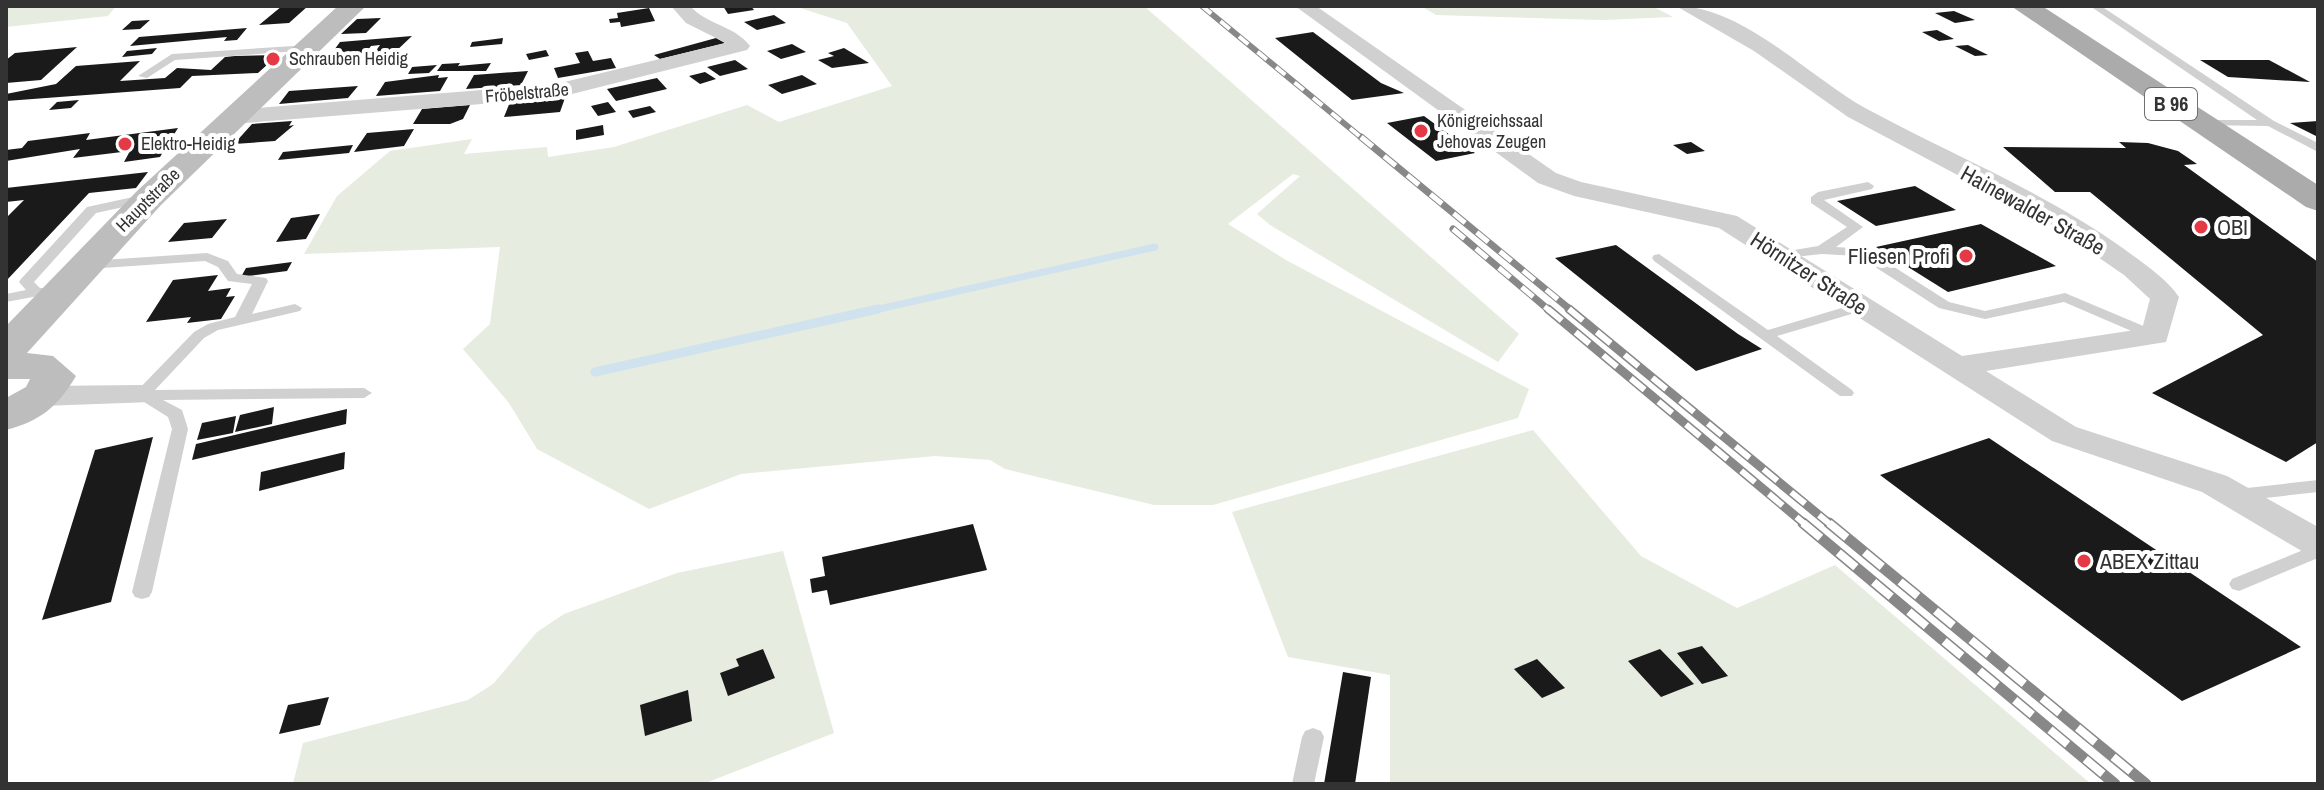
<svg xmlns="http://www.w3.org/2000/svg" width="2324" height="790" font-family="'Archivo Narrow',sans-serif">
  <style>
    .green { fill: #e6ecdf }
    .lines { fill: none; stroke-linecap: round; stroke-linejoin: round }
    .stream-far1 { stroke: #cfe2ee; stroke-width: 7 }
    .stream { stroke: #cfe2ee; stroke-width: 9 }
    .building { fill: #1a1a1a }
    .service { fill: #d0d0d0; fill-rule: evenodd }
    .minor { fill: #d0d0d0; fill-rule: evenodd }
    .secondary { fill: #bdbdbd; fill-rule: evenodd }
    .primary { fill: #ababab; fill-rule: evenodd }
    .rail-far3-casing { stroke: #888; stroke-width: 6 }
    .rail-far2-casing { stroke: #888; stroke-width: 7 }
    .rail-far1-casing { stroke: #888; stroke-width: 9 }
    .rail-casing { stroke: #888; stroke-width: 11 }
    .rail-far3 { stroke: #fff; stroke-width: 4; stroke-dasharray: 12; stroke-linecap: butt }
    .rail-far2 { stroke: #fff; stroke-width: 5; stroke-dasharray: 15; stroke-linecap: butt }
    .rail-far1 { stroke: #fff; stroke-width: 6; stroke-dasharray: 18; stroke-linecap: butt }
    .rail { stroke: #fff; stroke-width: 8; stroke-dasharray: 23; stroke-linecap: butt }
    .poi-dot { fill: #e63946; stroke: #fff; stroke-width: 3 }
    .labels { text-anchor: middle; stroke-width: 8; stroke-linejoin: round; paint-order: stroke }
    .far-poi-label { font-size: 18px; fill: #333; stroke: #fff; text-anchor: start }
    .far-street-label { font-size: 18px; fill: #333; stroke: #fff }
    .shield { fill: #fff; stroke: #707070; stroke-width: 2 }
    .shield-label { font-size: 20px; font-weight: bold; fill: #333 }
    .street-label { font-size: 22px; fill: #333; stroke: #fff }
    .poi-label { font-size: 22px; fill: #333; stroke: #fff; text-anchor: start }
  </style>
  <rect width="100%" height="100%" fill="#fff"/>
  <path class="green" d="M6,6H116L108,16L6,27Z
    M794,6H1144L1519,334L1498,362L1270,225L1257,214L1300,176L1293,174L1228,224L1286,260L1529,389L1518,418L1213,505H1154L1005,469L990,460L935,456L741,474L649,509L537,449L509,403L463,349L490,324L500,247L304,254L337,196L390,151L472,139L464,154L547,147L548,157L614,147L747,105L779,122L892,86L847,23Z
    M1421,6H1652L1673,17L1602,20L1436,15Z
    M1533,430L1641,556L1737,608L1835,565L2091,784H1390V675L1288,657L1232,512Z
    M783,551L834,733L703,784H293L303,743L468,700L493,684L537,632L564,614L677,573Z"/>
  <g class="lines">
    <path class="stream-far1" d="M870,311L1155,247"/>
    <path class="stream" d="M595,372L878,309"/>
  </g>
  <path class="building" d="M282,6H308L289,23L259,25Z
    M723,6H751L754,10L728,14Z
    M649,8L655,21L621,27L620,22L610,23L609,19L618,18L617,13Z
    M1954,11L1975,20L1955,23L1935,13Z
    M774,15L786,23L757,30L744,22Z
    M381,18L366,33L341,34L357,19Z
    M150,20L140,29L122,30L132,21Z
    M247,28L237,40L224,41L227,37L130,46L139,37Z
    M1937,30L1954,39L1939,41L1922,32Z
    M1313,32L1381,83L1404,93L1352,100L1275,38Z
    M412,36L393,54L373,55L380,45L371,46L362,58L326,61L340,42Z
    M503,38L502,44L470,47L472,42Z
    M716,38L725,43L660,59L654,55Z
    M792,44L806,52L781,59L767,51Z
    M1968,45L1988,55L1975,56L1955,46Z
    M77,47L41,80L6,83V60L15,53Z
    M157,48L152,54L122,57L127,51Z
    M844,48L869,63L832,68L818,60L834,56L828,53Z
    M546,50L549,56L529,60L526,54Z
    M588,51L593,61L611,58L616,68L558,78L554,68L580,63L575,53Z
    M278,55L258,73L192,76L180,88L6,101V94L56,84L76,66L140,61L120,81L165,78L177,68L211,70L225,57L235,56Z
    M735,60L748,69L720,76L707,67Z
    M2200,60H2269L2310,82L2228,77Z
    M460,63L458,66L491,63L486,71H437L442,64Z
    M437,65L429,73L408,74L412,67Z
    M528,71L521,85L466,89L474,75Z
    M705,72L716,79L700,84L689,76Z
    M439,75L438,78L448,77L440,91L376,96L385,82Z
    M802,75L817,84L782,94L768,85Z
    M657,78L667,89L616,101L607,89Z
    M358,86L348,98L279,104L289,91Z
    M565,98L560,112L504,117L510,102Z
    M79,100L71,108L49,110L57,102Z
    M608,102L616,112L598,116L591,106Z
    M470,105L463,119L450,124H413L422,109Z
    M650,106L656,112L633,118L628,111Z
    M1424,116L1458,141L1465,139L1475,147L1468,148L1475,153L1436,161L1387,123Z
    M292,121L289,126L294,125L275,141L234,144L252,124Z
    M2318,121V137L2290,123Z
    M603,125L604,135L576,140V130Z
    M178,128L160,157L124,162L130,151L73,158L80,149L6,161V150L22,148L28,141L90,133L86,140Z
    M414,129L404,146L354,152L367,133Z
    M1691,142L1705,151L1687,154L1673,145Z
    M2119,142L2148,143L2178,151L2197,164L2184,165L2318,262V442L2286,462L2152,393L2263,335L2090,192H2055L2003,147L2126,148Z
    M353,145L349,153L278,160L283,152Z
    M148,172L136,188L89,193L6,281V218L24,200L6,202V188Z
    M1915,186L1956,210L1876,226L1837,201Z
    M320,214L306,239L276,242L291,218Z
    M227,219L212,238L168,242L184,223Z
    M1981,224L2056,266L1948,292L1876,247Z
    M1616,245L1738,334L1762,349L1696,371L1555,258Z
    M292,262L287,271L241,277L246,268Z
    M218,275L208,291L231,288L226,297L235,296L221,319L187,323L191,317L146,322L173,280Z
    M274,407L272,424L235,432L240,415Z
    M347,409L346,424L192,460L196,444Z
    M236,416L233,433L197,440L202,423Z
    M153,437L111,602L42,620L95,450Z
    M1989,438L2301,647L2182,701L1880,475Z
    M345,452L344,469L259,491L261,472Z
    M973,524L987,570L830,605L827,590L812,593L810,579L825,576L822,557Z
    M1702,646L1728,676L1702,684L1677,653Z
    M763,649L775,678L728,696L720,673L739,666L736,659Z
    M1660,649L1694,684L1661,697L1628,661Z
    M1537,659L1565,688L1542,698L1514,669Z
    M1343,672L1371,677L1355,784H1324Z
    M688,690L692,721L645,736L640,705Z
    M329,697L320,725L279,734L288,705Z"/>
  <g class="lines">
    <path class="service" d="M2090,6H2101L2274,121L2318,143V152L2268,126L2199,125V121L2203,120H2257Z
      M309,45L313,46V50L175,60L147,78L138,76L172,54Z
      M1868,182L1874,186L1872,189L1824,200L1863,227L1836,247L1866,249L1949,302L1985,311L2065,293L2160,333L2163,336L2160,339H2150L2064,302L1985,319L1939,308L1858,256L1822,254L1776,259L1774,256L1776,253L1818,246L1847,227L1811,203V197L1818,192Z
      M147,194L153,198L151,201L96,213L34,282L40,288H49L51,291L49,294L6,302V294L26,290L19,282L21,279L87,207Z
      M207,253L228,261L237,274L266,278L268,281L252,314L295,304L302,308L300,311L218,330L204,338L155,390L364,388L372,393L364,398L163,400L182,410L188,429L152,592L149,597L142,599L135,597L132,592L172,429L168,417L133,395L194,332L208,324L235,317L252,284L228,281L218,267L205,261L88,269L81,265L88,261Z
      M1659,254L1768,330L1855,304H1865L1867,307L1865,310L1777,336L1852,390L1854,393L1852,396H1840L1654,261L1652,258L1654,255Z
      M2318,480V492L2238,501L2232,499L2229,495L2232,491L2238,489Z
      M2318,544V558L2239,591L2232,589L2229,584L2232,579Z
      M1313,728L1321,731L1324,737L1314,784H1292L1302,737L1305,731Z"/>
    <path class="minor" d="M671,6H690C707,25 734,25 750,46L747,50L556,98L233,124L222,117L233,110L556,84L726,43L686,23Z
      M1295,6H1316L1556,173L1581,182L1737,216L1962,356L2142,329L2150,299L2124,275L2050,224L1848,117L1754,51L1676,6C1743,6 1809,77 1867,109C1952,155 2045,192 2124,249C2143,263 2166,278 2179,297L2166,342L1986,371L2076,427L2227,476L2318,527V557L2305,553L2202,492L2052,441L1719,228L1574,196L1538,183Z
      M141,385L152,388L157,395L152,402L42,406L31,403L26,396L31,389L42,386Z"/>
    <path class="secondary" d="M338,6H366L161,205L27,353L53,356L76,376C58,406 41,421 6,430V398L26,387L30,379H6V326L137,191Z"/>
    <path class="primary" d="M2011,6H2042L2318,185V211L2306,207Z"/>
    <g class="rail-far3-casing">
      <path id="rail-far3" d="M1202,6L1363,139"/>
    </g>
    <g class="rail-far2-casing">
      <path id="rail-far2" d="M1361,137L1572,311
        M1453,229L1550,311"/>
    </g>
    <g class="rail-far1-casing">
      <path id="rail-far1" d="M1548,309L1806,525
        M1569,309L1831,525"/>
    </g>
    <g class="rail-casing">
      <path id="rail" d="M1803,523L2115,784
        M1829,523L2146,784"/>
    </g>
    <use href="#rail-far3" class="rail-far3"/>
    <use href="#rail-far2" class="rail-far2"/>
    <use href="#rail-far1" class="rail-far1"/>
    <use href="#rail" class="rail"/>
  </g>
  <g class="poi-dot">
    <circle cx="273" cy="59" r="8"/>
    <circle cx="1421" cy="131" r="8"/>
    <circle cx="125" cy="144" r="8"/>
    <circle cx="2201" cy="227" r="8"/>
    <circle cx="1966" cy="256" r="8"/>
    <circle cx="2084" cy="561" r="8"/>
  </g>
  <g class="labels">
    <g class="far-poi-label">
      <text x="289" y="65">Schrauben Heidig</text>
      <text x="1437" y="127">Königreichssaal<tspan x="1437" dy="21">Jehovas Zeugen</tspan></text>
      <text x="141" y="150">Elektro-Heidig</text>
    </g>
    <g class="far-street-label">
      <text transform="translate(527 93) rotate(-5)" y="6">Fröbelstraße</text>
      <text transform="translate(148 200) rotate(-45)" y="6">Hauptstraße</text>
    </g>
    <rect class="shield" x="2145" y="88" width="52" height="32" rx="6"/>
    <g class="shield-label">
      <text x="2171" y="111">B 96</text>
    </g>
    <g class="street-label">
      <text transform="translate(2033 210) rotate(29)" y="8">Hainewalder Straße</text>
      <text transform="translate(1809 273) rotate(33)" y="8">Hörnitzer Straße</text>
    </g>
    <g class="poi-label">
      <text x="2217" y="235">OBI</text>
      <text x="1950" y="264" text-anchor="end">Fliesen Profi</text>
      <text x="2100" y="569">ABEX Zittau</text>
    </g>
  </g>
  <rect width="2324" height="790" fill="none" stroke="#333333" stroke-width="16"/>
</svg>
